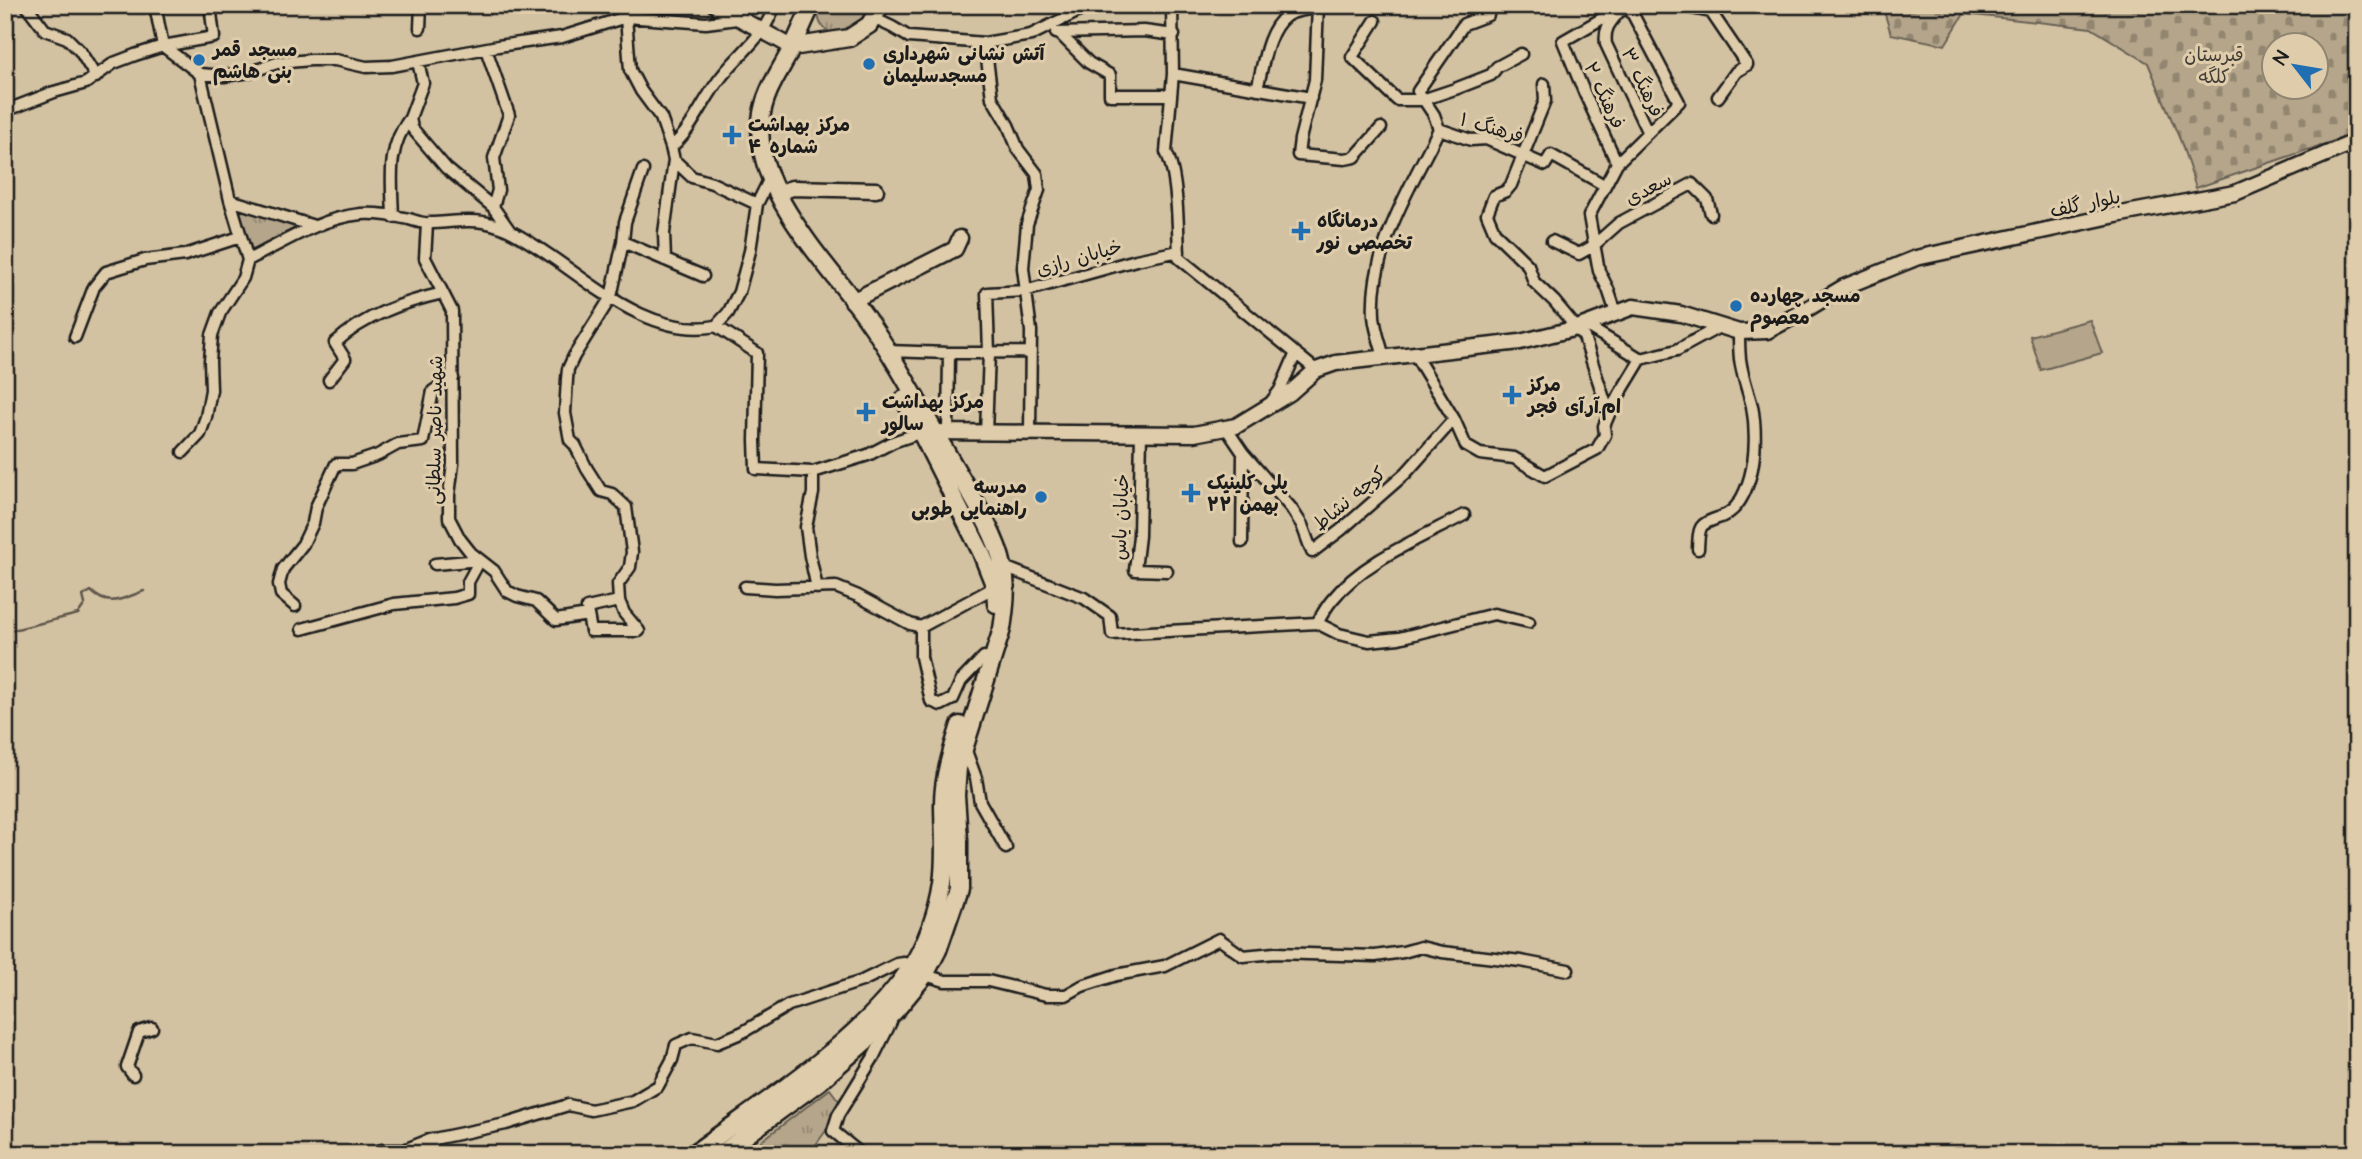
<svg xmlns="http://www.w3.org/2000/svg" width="2362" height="1159" font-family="'Architects Daughter','Playpen Sans Arabic',sans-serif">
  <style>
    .grass { fill: url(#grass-tufts); stroke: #686154; stroke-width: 2 }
    .cemetery { fill: url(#cemetery-stones); stroke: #686154; stroke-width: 2; fill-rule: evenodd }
    .pitch { fill: #b5a68b; stroke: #686154; stroke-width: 2 }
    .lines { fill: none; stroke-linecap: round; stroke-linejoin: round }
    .stream { stroke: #5e574c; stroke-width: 2.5 }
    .street-casing { stroke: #1c1c1c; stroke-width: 15 }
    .secondary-casing { stroke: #1c1c1c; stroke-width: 19 }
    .primary-casing { stroke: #1c1c1c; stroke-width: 21 }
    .street { stroke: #dfccaa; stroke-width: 10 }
    .secondary { stroke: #dfccaa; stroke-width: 14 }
    .primary { stroke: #dfccaa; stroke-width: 16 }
    .poi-dot { fill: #1f6fb2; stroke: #dfccaa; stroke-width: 2.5 }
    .labels { text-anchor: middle; stroke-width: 6; stroke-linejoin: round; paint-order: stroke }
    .poi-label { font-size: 19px; font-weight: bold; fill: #1c1c1c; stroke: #dfccaa; text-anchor: start }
    .park-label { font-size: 19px; fill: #423e38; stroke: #dfccaa }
    .street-label { font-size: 19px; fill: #1c1c1c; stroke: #dfccaa }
  </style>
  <defs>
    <pattern id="grass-tufts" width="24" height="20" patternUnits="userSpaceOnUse" patternTransform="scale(1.75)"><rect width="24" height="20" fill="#b5a68b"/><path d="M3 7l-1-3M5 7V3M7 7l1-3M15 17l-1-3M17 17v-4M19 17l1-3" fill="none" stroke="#928671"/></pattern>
    <pattern id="cemetery-stones" width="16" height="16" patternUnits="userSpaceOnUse" patternTransform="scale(1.75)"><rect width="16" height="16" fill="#b5a68b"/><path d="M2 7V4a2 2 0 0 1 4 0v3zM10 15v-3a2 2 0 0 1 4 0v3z" fill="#928671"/></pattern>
  </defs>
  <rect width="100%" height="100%" fill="#d3c2a2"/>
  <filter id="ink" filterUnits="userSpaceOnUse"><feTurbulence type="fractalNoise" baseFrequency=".0143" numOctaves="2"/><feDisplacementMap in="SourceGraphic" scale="14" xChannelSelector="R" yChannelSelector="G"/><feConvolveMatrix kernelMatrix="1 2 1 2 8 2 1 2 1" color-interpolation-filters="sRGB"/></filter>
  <g filter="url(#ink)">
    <path class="grass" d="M821,5H874C868,16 860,29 847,33C829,39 812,23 821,5Z
      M236,207L305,227L250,253Z
      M830,1089L842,1105L833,1121L809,1154H744Z"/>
    <path class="cemetery" d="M1882,5H2357V133L2196,188L2181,142L2148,63L2091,28L1964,14L1945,45L1891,34ZM2274,46H2316V88H2274Z"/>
    <path class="pitch" d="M2090,320L2102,353L2041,370L2030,336Z"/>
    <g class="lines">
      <path class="stream" d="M5,632L78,614L85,604L83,596L91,591C109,609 123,598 144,591"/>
      <g class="street-casing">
        <path id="street" d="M26,5L45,30L67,38L80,51L96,77
          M155,5L163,46
          M1172,5L1173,74L1166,152C1178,174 1178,230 1179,258L1316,370
          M1318,5L1315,80L1300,139L1298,155L1345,159L1355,157L1381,128
          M1686,5L1691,8L1711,12L1720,5
          M1711,12L1747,65L1736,72L1718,97
          M1618,13C1609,24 1604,29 1606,44L1647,131
          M626,17L630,70L641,91L661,118L671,147
          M873,18L892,27L909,37L985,43L1031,35L1091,5
          M1375,21L1352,57L1397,100H1422L1455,89L1491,75L1497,67L1521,54
          M420,28L421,5
          M1056,33L1060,34L1089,63L1110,75V95H1170
          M1056,33L1144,31L1174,35
          M985,43L992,98L1008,125L1018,149L1037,174L1039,190L1027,224L1023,268L1031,331L1030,432
          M163,46L200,74L230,200L248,260L243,278L220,313L212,335L210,361L211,390L206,417L200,434L183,452
          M486,49L509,115L494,158L498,190L493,207
          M418,62L423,83L410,118L412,128L446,168L493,207L510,231
          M200,74L224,76L250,72L277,63L311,60H335L366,67L392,66L498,46L562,37L626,17L706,23L737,19L745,5
          M1173,74L1311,98
          M1544,84L1545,101L1511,185L1506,191L1494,196L1487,214L1495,233L1528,265L1534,282L1554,301L1584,337L1609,414
          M1257,89C1263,67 1266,31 1286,16C1295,10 1308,9 1319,8
          M5,111L54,92L86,83L114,63L135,55L163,46L214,37L210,5
          M1439,129L1471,140L1486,139L1545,165L1551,155L1604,185
          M674,160L692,177L712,183L757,204
          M1617,163L1584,92L1563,41L1610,14L1640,5
          M230,200L314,226
          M393,217C392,180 386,149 410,118
          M427,224L425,258L452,311L453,464L449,495V518L460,539L471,553L494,571L507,591L517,596L536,601L556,620L588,615L587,608L619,601L618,584L630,567L632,552L626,507L612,494L601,491L587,469L575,445L570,440L565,413L567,379L568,369L574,356L611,297L623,242L625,222L643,170
          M1552,241L1579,254L1593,246L1619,223L1692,184L1707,199L1711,214
          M623,242L703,276
          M248,260C284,242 320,218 361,214C375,213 395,216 409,219C416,221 423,224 430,223C459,222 479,216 508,230C572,261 638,341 716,326L728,313L739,292L750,251L757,204L771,176
          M665,260L664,233L674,160L671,147C694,128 703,99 722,76C739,54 768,33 774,5
          M1616,313L1608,289L1599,271L1589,216L1617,163L1679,102L1630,9
          M1585,325L1641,359L1677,350L1721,326
          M716,326L757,353L755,440L756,469L813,472L868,455L893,442L922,432
          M75,337L94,287L106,272L145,260L185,255L240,237
          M887,351L949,353L1031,352
          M1415,355L1454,419L1466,446L1480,454L1514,458L1545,476L1597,449L1605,435L1604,426L1613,405L1641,359
          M1384,358C1381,345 1375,330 1374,316C1370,249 1411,187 1439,129L1434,115L1418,91L1464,24L1488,15
          M329,380L345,359L335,343C365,315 404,302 443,293
          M1271,402L1280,390L1296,353
          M1226,428L1243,453L1291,508L1302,525L1312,552L1341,530L1406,473L1454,419
          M948,431L949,353
          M986,433L989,353L987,293L1025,291L1136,260L1179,251
          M1141,433L1139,536L1135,570L1167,571
          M813,472V493L806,527L810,556L817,588
          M1242,542L1243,453
          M1698,549C1699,522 1700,525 1723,516C1738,510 1746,491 1750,477C1756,456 1756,427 1752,406C1748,391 1742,375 1740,359C1739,350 1739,341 1739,332
          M1004,567L1084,598L1110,616L1112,634L1317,623L1339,634L1369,641L1399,638L1494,614L1529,622
          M745,587L775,589L836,587L858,596L910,624L921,627L995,587
          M295,606L281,594L279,584L283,569L303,544L313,523L316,507L336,464H352L378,455L398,444L423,441L433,391L453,378
          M588,615L591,631H639L624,613L619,601
          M1317,623C1322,615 1326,607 1332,600C1363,561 1421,538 1464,515
          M921,627V657L931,701L941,705L953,699L961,681L984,657
          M302,629L394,604L454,598L468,594V582L480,560L435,564
          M965,748L976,778L980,802L1006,848
          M925,975L945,981H988L1046,995H1066L1082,986L1116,975L1165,966L1219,939L1243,956L1275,953L1375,956L1403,952L1421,947L1442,952L1521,961L1568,970
          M133,1075L127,1067L139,1032L152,1028
          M429,1140L435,1154
          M368,1154L382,1150H404
          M402,1154L404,1150L429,1140L506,1124L568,1105L591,1110L633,1101L658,1086L672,1060L676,1045L692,1038L717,1043L743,1032L789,1005L862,981L897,964L904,963L912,966
          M861,1154L833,1131L838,1115L873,1058L891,1022"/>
      </g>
      <g class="secondary-casing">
        <path id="secondary" d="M715,5L792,47
          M777,193L792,188L876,190
          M852,301L955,249L960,238
          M927,432L1194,434L1236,426L1290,393L1316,370L1336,363L1520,342L1577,328L1633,307L1681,314L1739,332L1767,331L1797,315L1844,287L1916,258L2121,214L2235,193L2357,141"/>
      </g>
      <g class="primary-casing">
        <path id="primary" d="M792,47L849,38L869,25L881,5
          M904,399L981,552L995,587L996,604
          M693,1154C766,1100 860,1043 911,967C926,944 938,911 942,883C946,856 943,830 943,803C943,777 952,750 960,725
          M721,1154L819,1082L867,1040L897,1009L925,975L938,950L959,889V840L956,795L958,768L1002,629C1005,609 1008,587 1003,566C996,532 967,489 949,457C922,410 897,361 865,316C828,264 752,189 761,120C764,92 779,73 792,48C799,34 805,19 812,5"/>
      </g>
      <use href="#street" class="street"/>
      <use href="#secondary" class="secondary"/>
      <use href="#primary" class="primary"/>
    </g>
  </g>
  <g class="poi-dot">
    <circle cx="199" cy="60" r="7"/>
    <circle cx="869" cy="64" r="7"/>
    <path d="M728.5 124.5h7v7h7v7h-7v7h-7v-7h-7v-7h7z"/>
    <path d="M1297.5 220.5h7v7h7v7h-7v7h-7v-7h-7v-7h7z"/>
    <circle cx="1736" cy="306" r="7"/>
    <path d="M1508.5 384.5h7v7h7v7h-7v7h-7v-7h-7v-7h7z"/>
    <path d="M862.5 401.5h7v7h7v7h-7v7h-7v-7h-7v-7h7z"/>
    <path d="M1187.5 482.5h7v7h7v7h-7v7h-7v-7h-7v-7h7z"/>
    <circle cx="1041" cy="497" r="7"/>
  </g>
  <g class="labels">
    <g class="poi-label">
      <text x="213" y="56">مسجد قمر<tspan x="213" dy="22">بنی هاشم</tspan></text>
      <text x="883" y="60">آتش نشانی شهرداری<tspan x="883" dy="22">مسجدسلیمان</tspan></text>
      <text x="748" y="131">مرکز بهداشت<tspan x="748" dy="22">شماره ۴</tspan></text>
      <text x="1317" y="227">درمانگاه<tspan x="1317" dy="22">تخصصی نور</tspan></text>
      <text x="1750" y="302">مسجد چهارده<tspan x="1750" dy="22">معصوم</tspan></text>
      <text x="1528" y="391">مرکز<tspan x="1528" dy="22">ام.آر.آی فجر</tspan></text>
      <text x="882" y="408">مرکز بهداشت<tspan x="882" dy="22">سالور</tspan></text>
      <text x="1207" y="489">پلی کلینیک<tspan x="1207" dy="22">۲۲ بهمن</tspan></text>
      <text x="1027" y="493" text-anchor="end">مدرسه<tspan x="1027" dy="22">راهنمایی طوبی</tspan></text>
    </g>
    <g class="park-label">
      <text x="2214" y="61">قبرستان<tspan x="2214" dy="22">کلگه</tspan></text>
    </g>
    <g class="street-label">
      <text transform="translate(1643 82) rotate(65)" y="7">فرهنگ ۳</text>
      <text transform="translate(1605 95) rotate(65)" y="7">فرهنگ ۲</text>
      <text transform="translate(1492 127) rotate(16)" y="7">فرهنگ ۱</text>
      <text transform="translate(1648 188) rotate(-28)" y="7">سعدی</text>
      <text transform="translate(2085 203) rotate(-12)" y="7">بلوار گلف</text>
      <text transform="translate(1079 257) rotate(-16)" y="7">خیابان رازی</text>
      <text transform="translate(434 430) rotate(-89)" y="7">شهید ناصر سلطانی</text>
      <text transform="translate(1349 498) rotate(-40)" y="7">کوچه نشاط</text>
      <text transform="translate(1120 517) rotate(-88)" y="7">خیابان یاس</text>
    </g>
  </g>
  <rect width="2362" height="1159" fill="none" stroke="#dfccaa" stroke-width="28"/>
  <rect x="14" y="14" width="2334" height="1131" fill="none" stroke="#1c1c1c" stroke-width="2.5" filter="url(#ink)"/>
  <g transform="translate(2295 66) rotate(301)"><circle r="33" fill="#dfccaa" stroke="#918671" stroke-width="2"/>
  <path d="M0-5L12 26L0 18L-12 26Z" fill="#1f6fb2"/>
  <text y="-10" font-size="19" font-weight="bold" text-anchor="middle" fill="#1c1c1c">N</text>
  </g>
</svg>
